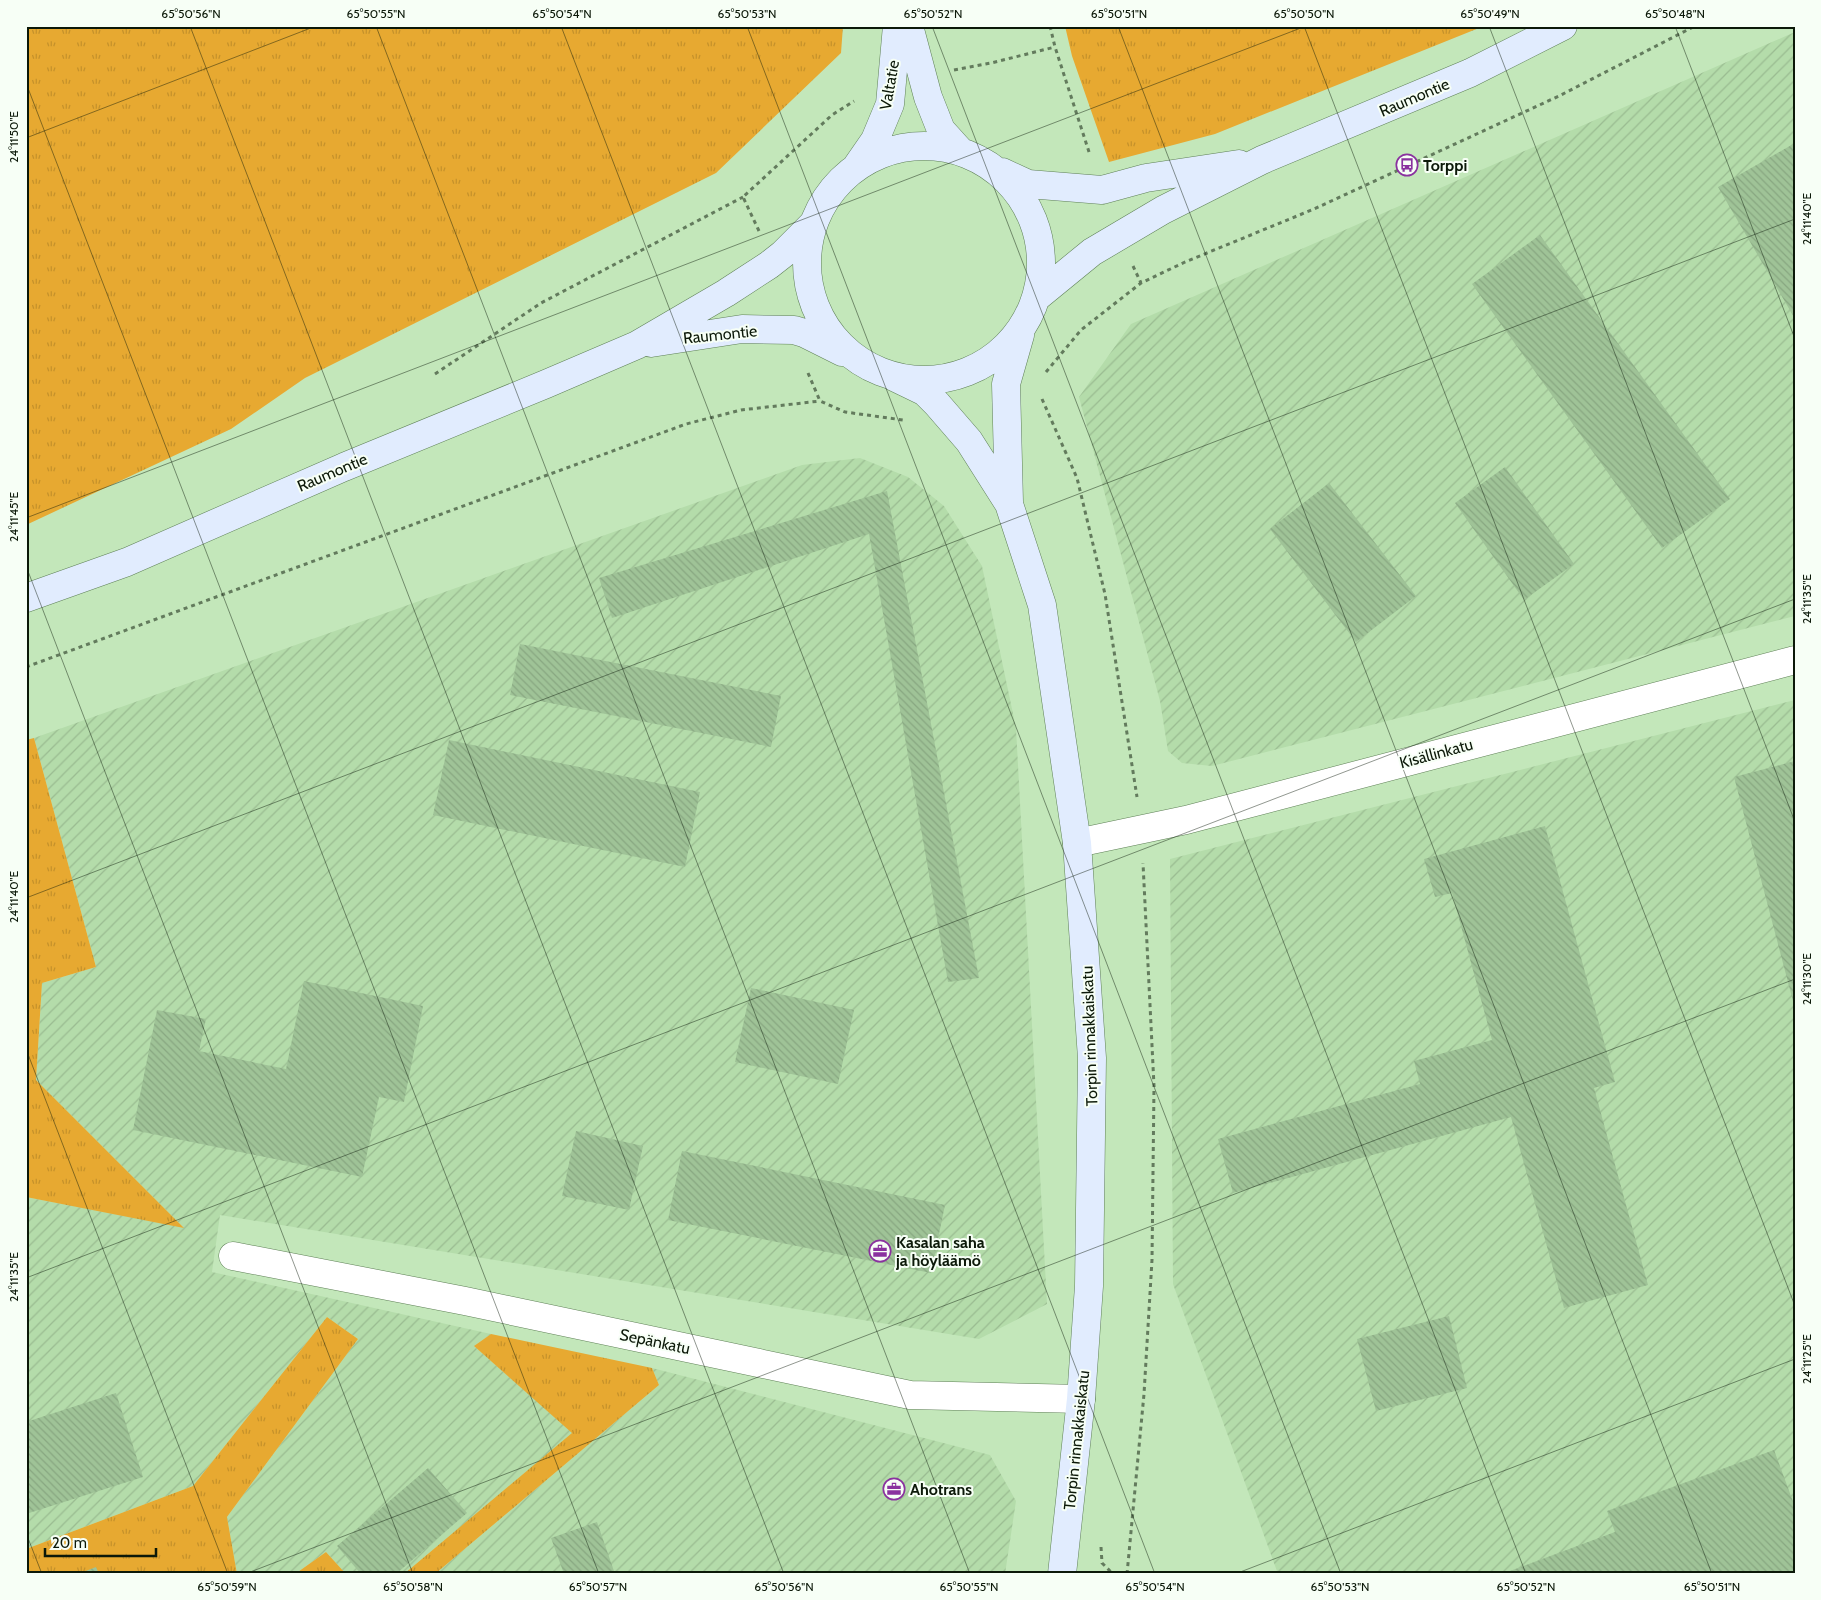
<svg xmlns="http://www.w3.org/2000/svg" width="1821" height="1600" font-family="Cabin,sans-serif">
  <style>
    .industrial { fill: url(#industrial-furrows) }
    .grass { fill: url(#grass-tufts) }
    .building { fill: url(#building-back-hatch) }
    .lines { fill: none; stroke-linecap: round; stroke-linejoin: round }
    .street-casing { stroke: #5f8057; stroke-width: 29 }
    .secondary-casing { stroke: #5f8057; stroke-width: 29 }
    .path { stroke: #637b5d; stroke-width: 3; stroke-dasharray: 4 4; stroke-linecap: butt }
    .street { stroke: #fff; stroke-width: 28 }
    .secondary { stroke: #e1ecfe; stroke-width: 28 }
    .ticks { fill: none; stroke: #0c1909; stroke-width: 1; stroke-opacity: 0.45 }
    .labels { text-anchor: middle; stroke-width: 4; stroke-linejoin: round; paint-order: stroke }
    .street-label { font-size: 16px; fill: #0c1909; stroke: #f7fff6 }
    .poi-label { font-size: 16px; font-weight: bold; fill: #0c1909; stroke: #f7fff6; text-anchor: start }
    .neatline { fill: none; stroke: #0c1909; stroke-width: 2 }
    .ticks-label { font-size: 12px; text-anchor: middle; fill: #0c1909 }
  </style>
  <defs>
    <pattern id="industrial-furrows" width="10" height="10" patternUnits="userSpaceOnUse" patternTransform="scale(1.25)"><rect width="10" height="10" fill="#b4dcaa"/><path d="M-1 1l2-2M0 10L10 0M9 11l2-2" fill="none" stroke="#9abc91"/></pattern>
    <pattern id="grass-tufts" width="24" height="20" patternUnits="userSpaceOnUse" patternTransform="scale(1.25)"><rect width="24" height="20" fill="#e7a931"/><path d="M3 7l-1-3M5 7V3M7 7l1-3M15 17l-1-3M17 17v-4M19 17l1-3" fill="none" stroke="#c5912a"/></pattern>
    <pattern id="building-back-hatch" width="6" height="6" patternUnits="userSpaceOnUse" patternTransform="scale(1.25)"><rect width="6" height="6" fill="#9fc397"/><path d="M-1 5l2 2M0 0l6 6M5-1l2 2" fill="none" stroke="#88a781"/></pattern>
  </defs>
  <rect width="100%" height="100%" fill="#c3e7ba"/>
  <path class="industrial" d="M1795,32V616L1212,766L1182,763L1168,751L1160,701L1079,397L1131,324Z
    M860,458L908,477L944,506L982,566L1016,728L1047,1304L979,1339L220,1215L212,1272L491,1334L474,1346L573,1433L404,1574H346L326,1552L295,1574H237L227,1517L358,1339L327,1317L193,1486L26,1549V1197L183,1227L36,1080L42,983L96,967L34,738L802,465Z
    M1795,700V1574H1278L1173,1284L1170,859Z
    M652,1368L990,1455L1016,1501L1005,1574H435L659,1385Z"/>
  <path class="grass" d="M26,26H843L841,53L716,173L305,378L231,429L26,525Z
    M1065,26H1484L1215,134L1109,162L1072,56Z
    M34,738L96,967L42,983L36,1080L184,1228L26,1197V740Z
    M327,1317L358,1339L227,1517L237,1574H26V1549L193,1486Z
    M491,1334L652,1368L659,1385L435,1574H404L572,1433L474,1346Z
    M326,1552L346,1574H295Z"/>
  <path class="building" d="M1795,143V319L1718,187Z
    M1540,235L1730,499L1662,548L1472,284Z
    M1505,467L1574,564L1524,600L1455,503Z
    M1329,483L1416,596L1356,642L1270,529Z
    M887,491L979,978L948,982L869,534L612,618L599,578Z
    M520,644L781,696L771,747L510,695Z
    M449,740L700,792L685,867L433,815Z
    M1795,761V1005H1794L1734,777Z
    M1545,826L1615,1082L1594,1088L1648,1285L1564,1308L1511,1117L1233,1193L1218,1139L1420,1084L1414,1061L1492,1040L1452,893L1435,897L1424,859Z
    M304,981L423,1006L404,1102L379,1097L362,1177L133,1130L157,1010L206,1019L199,1051L286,1069Z
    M751,988L854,1010L838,1084L735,1062Z
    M576,1131L643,1146L629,1210L562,1196Z
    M682,1151L945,1205L931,1273L668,1220Z
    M1449,1316L1467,1388L1376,1411L1357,1339Z
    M116,1393L143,1477L26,1514V1422Z
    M1774,1450L1795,1507V1574H1502L1615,1532L1607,1511Z
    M428,1468L467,1513L396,1574H361L337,1546Z
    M597,1522L615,1574H564L551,1538Z
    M96,1567L99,1574H78Z"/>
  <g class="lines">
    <g class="street-casing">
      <path id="street" d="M1077,843L1186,820L1795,660
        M233,1256L465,1301L910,1395L1081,1399"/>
    </g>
    <g class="secondary-casing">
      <path id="secondary" d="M909,26L928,97L941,130L960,151
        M807 263a117 117 0 1 1 234 0a117 117 0 1 1-234 0Z
        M857,166L875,140L890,104L897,26
        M1002,172L1028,184L1102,190L1146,178L1239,164
        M1037,297L1092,252L1163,210L1262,160L1470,73L1563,26
        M651,343L742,329L794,330L804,333L842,352
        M894,377L925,392L937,404L969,441L1009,504L1042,605L1077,843L1092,1058L1089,1286L1081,1399L1062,1574
        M1009,502L1006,384L1020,335
        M26,598L127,562L344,467L546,384L637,345L726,293L769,265L783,254L814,223"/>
    </g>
    <path class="path" d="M1050,26L1055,47L1090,155
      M954,70L991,63L1055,47
      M759,231L743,197L832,115L854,101
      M1133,266L1141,283
      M1046,372L1081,330L1141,283L1185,262L1314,209L1559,96L1695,26
      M808,373L820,401L845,412L903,420
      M435,374L541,303L743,197
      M1042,399L1077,478L1105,594L1137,797
      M26,667L686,424L741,410L820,401
      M1101,1547L1102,1563L1113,1574
      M1127,1574L1144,1394L1152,1260L1154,1086L1143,863"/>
    <use href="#street" class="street"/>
    <use href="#secondary" class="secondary"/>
  </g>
  <path class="ticks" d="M190,26L784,1574M376,26L970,1574M561,26L1155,1574M747,26L1341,1574M932,26L1526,1574M1118,26L1712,1574M1304,26L1795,1306M1489,26L1795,822M1675,26L1795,339M26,83L599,1574M26,138L316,26M26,518L1306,26M26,566L413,1574M26,898L1795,219M26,1049L228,1574M26,1278L1795,599M26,1533L42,1574M245,1574L1795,979M1235,1574L1795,1359"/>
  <defs>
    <g id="bus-ring" transform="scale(1.125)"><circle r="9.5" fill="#f7fff6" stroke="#8a329f" stroke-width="1.5"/><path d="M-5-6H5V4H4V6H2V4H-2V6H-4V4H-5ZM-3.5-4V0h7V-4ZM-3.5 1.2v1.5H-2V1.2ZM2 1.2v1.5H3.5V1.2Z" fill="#8a329f"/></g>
    <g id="office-ring" transform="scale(1.125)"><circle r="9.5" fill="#f7fff6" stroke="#8a329f" stroke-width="1.5"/><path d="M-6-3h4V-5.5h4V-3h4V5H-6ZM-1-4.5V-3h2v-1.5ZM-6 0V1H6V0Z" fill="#8a329f"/></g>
  </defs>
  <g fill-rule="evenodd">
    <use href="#bus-ring" x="1407" y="165"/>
    <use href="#office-ring" x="880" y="1251"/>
    <use href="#office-ring" x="894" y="1489"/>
  </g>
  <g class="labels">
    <g class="street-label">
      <text transform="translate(889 85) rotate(-80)" y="6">Valtatie</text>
      <text transform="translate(1414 97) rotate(-23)" y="6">Raumontie</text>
      <text transform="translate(720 334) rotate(-6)" y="6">Raumontie</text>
      <text transform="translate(332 472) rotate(-23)" y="6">Raumontie</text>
      <text transform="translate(1436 753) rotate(-15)" y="6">Kisällinkatu</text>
      <text transform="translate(1089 1036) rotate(-92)" y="6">Torpin rinnakkaiskatu</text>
      <text transform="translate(655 1341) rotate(12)" y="6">Sepänkatu</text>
      <text transform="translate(1076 1440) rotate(-84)" y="6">Torpin rinnakkaiskatu</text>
    </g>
    <g class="poi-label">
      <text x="1423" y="171">Torppi</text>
      <text x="896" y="1248">Kasalan saha<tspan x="896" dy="18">ja höyläämö</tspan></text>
      <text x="910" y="1495">Ahotrans</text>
    </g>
  </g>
  <rect width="1821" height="1600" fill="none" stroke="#f7fff6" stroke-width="55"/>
  <path d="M45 1548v8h111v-8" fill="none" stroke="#0c1909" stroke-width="2.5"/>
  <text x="52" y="1548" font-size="15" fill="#0c1909" stroke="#f7fff6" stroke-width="4" paint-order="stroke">20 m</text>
  <rect x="28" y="28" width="1766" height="1544" class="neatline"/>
  <g class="ticks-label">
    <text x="191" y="18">65°50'56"N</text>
    <text x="376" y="18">65°50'55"N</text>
    <text x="562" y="18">65°50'54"N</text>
    <text x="747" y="18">65°50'53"N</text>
    <text x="933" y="18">65°50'52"N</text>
    <text x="1119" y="18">65°50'51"N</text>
    <text x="1304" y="18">65°50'50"N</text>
    <text x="1490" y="18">65°50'49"N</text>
    <text x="1675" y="18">65°50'48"N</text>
    <text transform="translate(14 137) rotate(-90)" y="4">24°11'50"E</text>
    <text transform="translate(1807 219) rotate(-90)" y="4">24°11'40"E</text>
    <text transform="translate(14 517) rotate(-90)" y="4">24°11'45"E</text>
    <text transform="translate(1807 599) rotate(-90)" y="4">24°11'35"E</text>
    <text transform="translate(14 897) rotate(-90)" y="4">24°11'40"E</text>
    <text transform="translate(1807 979) rotate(-90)" y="4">24°11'30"E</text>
    <text transform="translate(14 1277) rotate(-90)" y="4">24°11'35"E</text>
    <text transform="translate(1807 1359) rotate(-90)" y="4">24°11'25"E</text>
    <text x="227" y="1591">65°50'59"N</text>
    <text x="413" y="1591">65°50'58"N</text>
    <text x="598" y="1591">65°50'57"N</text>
    <text x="784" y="1591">65°50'56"N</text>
    <text x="969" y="1591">65°50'55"N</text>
    <text x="1155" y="1591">65°50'54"N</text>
    <text x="1340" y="1591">65°50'53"N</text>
    <text x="1526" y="1591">65°50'52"N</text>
    <text x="1712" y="1591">65°50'51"N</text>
  </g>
</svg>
